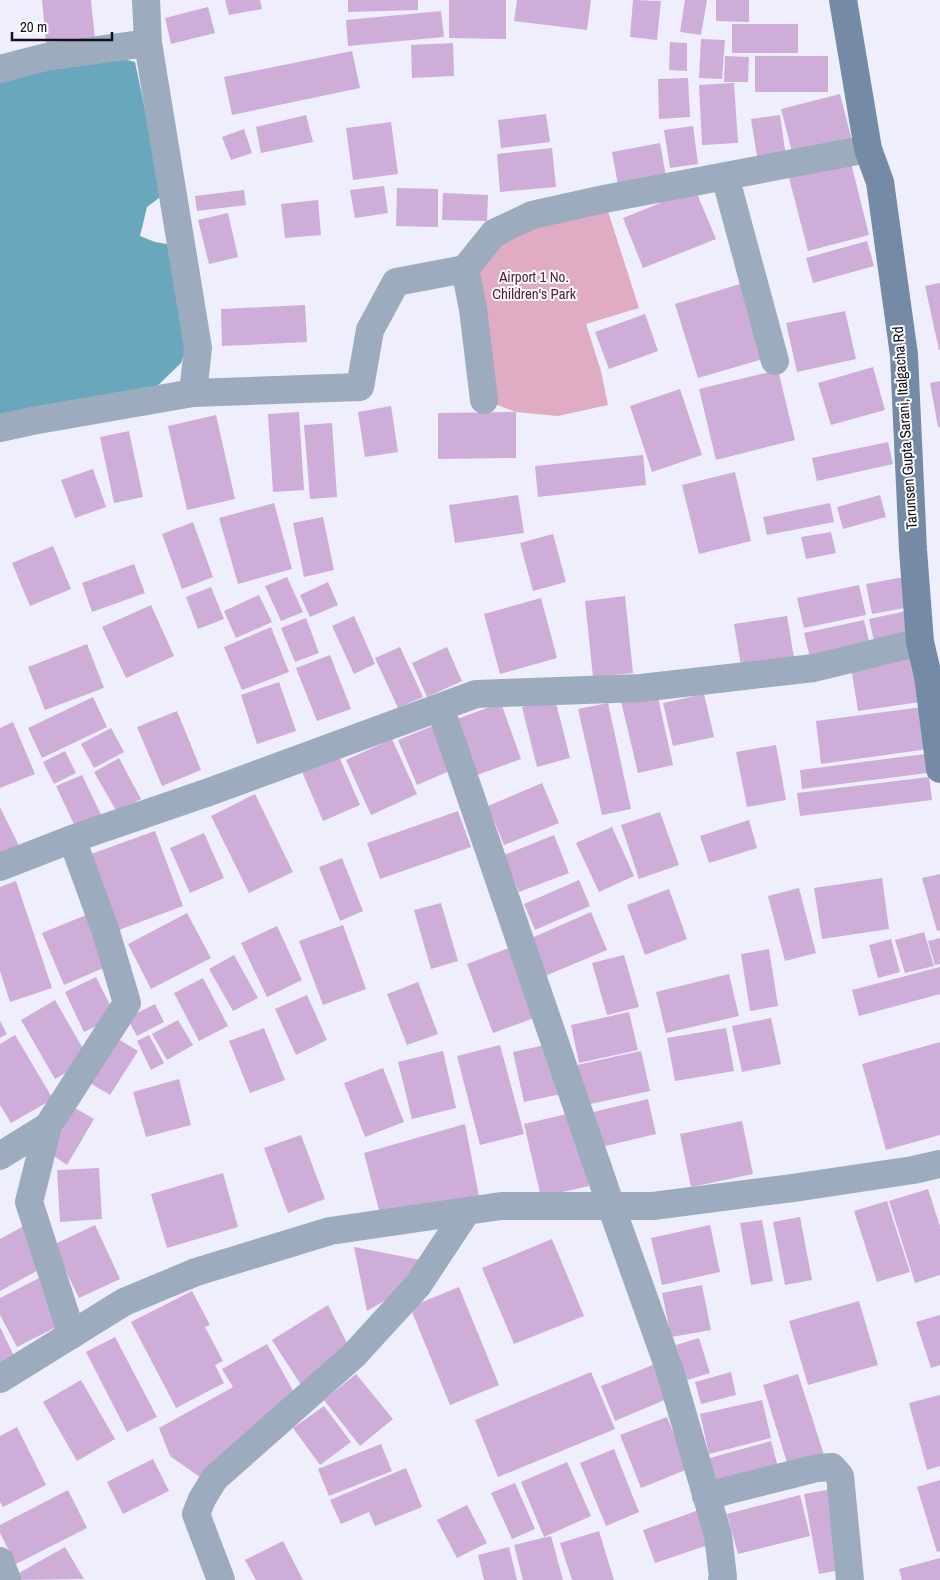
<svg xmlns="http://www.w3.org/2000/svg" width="940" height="1580" font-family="'Archivo Narrow',sans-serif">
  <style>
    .green { fill: #e0acc3 }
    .water { fill: #69a8bc }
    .building { fill: #cfadd9 }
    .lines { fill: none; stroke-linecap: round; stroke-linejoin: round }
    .street { stroke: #9cacbe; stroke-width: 28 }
    .secondary { stroke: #748aa5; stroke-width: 28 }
    .labels { text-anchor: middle; stroke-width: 4; stroke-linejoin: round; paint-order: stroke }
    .park-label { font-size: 15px; fill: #56173a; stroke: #fdfdfd }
    .street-label { font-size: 15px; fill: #11101d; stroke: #fdfdfd }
  </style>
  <rect width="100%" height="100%" fill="#eeeefd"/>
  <path class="green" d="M604,199L639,308L586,324L601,371L608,405L558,416L516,412L484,400L465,269L494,233Z"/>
  <path class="water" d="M112,56L135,62L163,195L147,207L140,236L155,242L173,245L190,337L181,363L150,393L0,419V72Z"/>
  <path class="building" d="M42,0H91L96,49L47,53Z
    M225,0H260L262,9L229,15Z
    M348,0H418V10L348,12Z
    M449,0H506V39L449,38Z
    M517,0H591L587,30L514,21Z
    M633,0L661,1L657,40L630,37Z
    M685,0H707L701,35L680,32Z
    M716,0H749V22L716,21Z
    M208,7L215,33L171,44L165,18Z
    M441,11L444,37L348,46L346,20Z
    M732,24H798V53H732Z
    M701,39L725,40L722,79L699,78Z
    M670,42L687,43V71L669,70Z
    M453,43L454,76L412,78L411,45Z
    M352,51L360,88L232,115L224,77Z
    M725,56L749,57L748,82H724Z
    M755,56H828V92H755Z
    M688,78L690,117L659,119L658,79Z
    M734,83L738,143L702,145L699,85Z
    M840,94L852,141L793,156L781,109Z
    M546,114L550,142L501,148L498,120Z
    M306,115L313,142L261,153L256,127Z
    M780,115L786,157L758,162L751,119Z
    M391,122L398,174L353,180L346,128Z
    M693,126L698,164L670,168L664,130Z
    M244,129L252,153L231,160L222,137Z
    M660,143L666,176L618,185L612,152Z
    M552,148L556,187L500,192L497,154Z
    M851,163L869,235L808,251L789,178Z
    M384,186L388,213L355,218L350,190Z
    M397,188L438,189V227L396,226Z
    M695,189L716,239L643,268L623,218Z
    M244,190L246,205L197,211L195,196Z
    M443,193L488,195L487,221L442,220Z
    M318,200L321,235L285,238L281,204Z
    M228,213L238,257L209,264L198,220Z
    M867,241L874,266L813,283L806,258Z
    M743,283L767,358L698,378L675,304Z
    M940,283V350H939L925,286Z
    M305,305L307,342L222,346L221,309Z
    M845,311L856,359L797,372L786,323Z
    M645,314L658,351L609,369L595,332Z
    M873,367L885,410L831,425L818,383Z
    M778,370L795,440L716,460L699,389Z
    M940,381V427H938L930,383Z
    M680,389L702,455L652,472L630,406Z
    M391,406L398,452L365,457L358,412Z
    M299,412L304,490L273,492L268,414Z
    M516,412V458L438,459V413Z
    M216,415L235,499L187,510L168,426Z
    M332,423L337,497L310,499L304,425Z
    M129,431L143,497L114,503L100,437Z
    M888,442L893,464L817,481L812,458Z
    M643,455L646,485L538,497L535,466Z
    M93,469L106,507L75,518L61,480Z
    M735,472L751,541L699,554L682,485Z
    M518,495L524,533L455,543L449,505Z
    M880,495L886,517L843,529L837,507Z
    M274,503L292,569L238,584L219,518Z
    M830,503L834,522L767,535L763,517Z
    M323,517L334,570L304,577L293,523Z
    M193,522L213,577L182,589L162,534Z
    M831,532L836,553L806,559L801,537Z
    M553,534L566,582L533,591L520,543Z
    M53,546L71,589L30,606L12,563Z
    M134,564L145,593L92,612L82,583Z
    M287,577L303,612L281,621L265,586Z
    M904,577L910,607L872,614L866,584Z
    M328,582L338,605L310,617L300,595Z
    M859,585L866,615L804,628L797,598Z
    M211,587L224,619L198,629L186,597Z
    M259,595L272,622L236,638L224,611Z
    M625,596L633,673L593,677L585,601Z
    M541,598L557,658L500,674L484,614Z
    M151,605L174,656L126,678L102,627Z
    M911,610L916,637L875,646L869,619Z
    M354,616L375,664L354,674L332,626Z
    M787,616L794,658L741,666L734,624Z
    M306,618L319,653L295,662L281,628Z
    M864,620L870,645L810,658L804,633Z
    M271,627L289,672L242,690L224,647Z
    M87,644L104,688L45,710L28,667Z
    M400,647L423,697L398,708L375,658Z
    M447,647L462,681L427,697L412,663Z
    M330,655L351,709L317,721L296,668Z
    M920,656L927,701L858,711L851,667Z
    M279,682L296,731L257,744L241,695Z
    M657,693L673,765L638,773L621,701Z
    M704,694L714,737L673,746L663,703Z
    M93,697L107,727L42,758L28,728Z
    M555,699L570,758L537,767L522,707Z
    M501,703L521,759L477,775L457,719Z
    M608,703L631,809L602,815L578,709Z
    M922,707L928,749L821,764L816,721Z
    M177,711L201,770L162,786L137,727Z
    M13,722L35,774L0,788V728Z
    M435,725L454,769L417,785L398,740Z
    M111,728L124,752L94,768L81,744Z
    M392,739L417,794L371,815L346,760Z
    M776,745L786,800L747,807L736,752Z
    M65,751L76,773L54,784L43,762Z
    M337,752L360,805L323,821L300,767Z
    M925,754L927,773L802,789L800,770Z
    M119,758L141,799L117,812L94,772Z
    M82,775L105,823L79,835L56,786Z
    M929,777L932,800L800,816L797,793Z
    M542,783L559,823L504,845L488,806Z
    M255,794L293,872L249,893L211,816Z
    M0,807L21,850L0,861Z
    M458,811L471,847L380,879L367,843Z
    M660,812L679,865L639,879L621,825Z
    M749,820L757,848L709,863L700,836Z
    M612,827L634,876L599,892L576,843Z
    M155,831L183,906L119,930L91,854Z
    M204,833L224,878L190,893L170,848Z
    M554,835L569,873L519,892L504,855Z
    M342,858L363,911L340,921L319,867Z
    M940,874V930L937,931L922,878Z
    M882,878L889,929L822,939L814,888Z
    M579,880L590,906L535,930L524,904Z
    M16,881L52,988L10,1002L0,971V887Z
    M799,888L816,953L785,961L768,896Z
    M669,889L687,939L645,955L627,905Z
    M441,903L458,961L431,969L414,910Z
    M591,912L607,950L545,976L529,939Z
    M187,913L211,958L151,989L128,944Z
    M86,915L108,966L64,985L42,933Z
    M343,925L366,989L323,1005L299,941Z
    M277,926L302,980L267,997L241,943Z
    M924,932L934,966L905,973L895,940Z
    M940,938V964L935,965L928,941Z
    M891,939L900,972L878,978L869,945Z
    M514,946L540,1016L493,1033L467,964Z
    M769,949L778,1006L750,1011L741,954Z
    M234,955L258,998L233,1011L209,969Z
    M624,955L639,1007L607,1015L592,963Z
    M940,967V994L859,1016L852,990Z
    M729,974L739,1016L666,1033L656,992Z
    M96,977L116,1017L84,1032L65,992Z
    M203,978L228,1026L199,1041L174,993Z
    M418,982L438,1034L407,1045L387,994Z
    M307,995L327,1040L296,1055L275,1009Z
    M55,1000L89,1059L55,1079L21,1020Z
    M155,1004L164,1022L137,1036L127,1018Z
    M629,1012L638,1050L579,1063L571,1025Z
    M771,1018L781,1064L742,1072L732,1026Z
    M178,1020L193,1045L167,1060L152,1034Z
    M0,1021L7,1034L0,1038Z
    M264,1028L285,1080L250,1093L229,1041Z
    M726,1028L734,1071L675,1081L667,1038Z
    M15,1035L53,1099L11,1123L0,1105V1044Z
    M149,1035L164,1063L151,1070L137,1041Z
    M118,1039L138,1051L110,1095L90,1083Z
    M940,1042V1135L886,1150L862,1064Z
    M550,1044L561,1094L524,1102L513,1052Z
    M500,1045L524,1134L480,1145L457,1056Z
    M443,1051L456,1108L412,1119L398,1062Z
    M641,1051L650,1091L586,1105L577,1065Z
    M383,1068L404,1122L365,1137L344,1083Z
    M179,1079L191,1125L146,1137L133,1092Z
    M648,1099L656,1134L597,1148L589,1113Z
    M75,1108L94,1119L67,1165L49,1153Z
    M571,1113L589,1186L541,1197L524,1124Z
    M742,1121L753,1174L691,1187L680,1134Z
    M465,1124L480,1201L380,1214L364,1153Z
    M301,1135L325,1199L288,1213L264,1148Z
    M99,1168L102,1219L60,1222L57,1170Z
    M223,1173L238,1227L167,1248L151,1194Z
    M928,1189L940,1226V1275L915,1283L889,1201Z
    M887,1201L910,1272L877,1282L854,1211Z
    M800,1217L812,1280L785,1285L773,1222Z
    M762,1220L773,1281L751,1285L740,1223Z
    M95,1225L120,1279L79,1298L53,1245Z
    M710,1225L720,1272L662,1285L651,1238Z
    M24,1226L46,1266L0,1291V1239Z
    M552,1239L584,1316L514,1344L482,1268Z
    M354,1247L431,1262L407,1288L367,1311Z
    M39,1278L62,1324L17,1347L0,1315V1298Z
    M702,1285L711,1330L671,1337L662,1293Z
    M459,1287L499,1385L450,1405L410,1307Z
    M192,1291L210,1325L205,1327L223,1361L215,1365L224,1383L176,1408L131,1322Z
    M859,1301L878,1365L808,1385L789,1321Z
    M328,1305L349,1347L303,1388L272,1340Z
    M940,1315V1365L931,1368L916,1322Z
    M0,1327L15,1358L0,1365Z
    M115,1337L157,1417L127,1432L86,1352Z
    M699,1338L710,1373L687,1380L676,1345Z
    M267,1344L296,1396L201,1478L170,1456L159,1428L233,1387L222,1369Z
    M660,1362L674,1396L615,1421L601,1386Z
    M591,1372L615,1429L498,1477L475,1420Z
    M731,1372L736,1395L701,1404L695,1382Z
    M356,1374L393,1419L360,1446L324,1400Z
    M798,1374L824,1455L788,1466L763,1385Z
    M81,1380L115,1439L77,1461L43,1402Z
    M940,1395V1466L927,1470L909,1403Z
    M762,1400L771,1438L709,1454L700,1414Z
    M324,1406L351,1442L320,1465L293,1428Z
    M667,1417L688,1469L641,1488L620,1435Z
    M17,1427L46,1485L3,1507L0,1502V1436Z
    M771,1441L779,1471L718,1488L710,1458Z
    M381,1444L392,1471L329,1496L318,1469Z
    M614,1449L639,1512L606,1526L580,1463Z
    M153,1459L169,1491L123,1514L107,1482Z
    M567,1462L591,1516L544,1537L521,1482Z
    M406,1468L422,1507L375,1526L369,1512L341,1524L330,1500Z
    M940,1480V1551L937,1552L917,1487Z
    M515,1483L535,1529L512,1539L491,1493Z
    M832,1489L846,1569L819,1574L804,1494Z
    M68,1490L87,1528L16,1564L0,1533V1525Z
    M800,1495L810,1536L738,1554L727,1514Z
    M467,1505L487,1543L457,1558L437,1520Z
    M699,1510L711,1544L655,1563L643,1530Z
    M599,1531L614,1580H572L560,1543Z
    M551,1536L563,1580H523L514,1545Z
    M283,1541L303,1580H256L245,1560Z
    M65,1547L84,1579L11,1580L10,1578Z
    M509,1547L517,1580H484L478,1555Z
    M940,1558V1580H902L899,1569Z"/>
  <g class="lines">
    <path class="street" d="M146,0L148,43L198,348L193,393L360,387L370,330L396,282L465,269L494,233L532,215L604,199L868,149
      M0,69L46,57L148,43
      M725,176L775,361
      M465,269L473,309L484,400
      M0,428L32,421L193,393
      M440,707L611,1206L670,1371L718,1535L723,1577L722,1580
      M0,867L72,839
      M0,1156L48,1126
      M72,1335L29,1202L48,1126L127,1003L105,929L72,839L209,792L476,694L641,688L814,668L920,642
      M0,1379L124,1302L196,1272L330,1231L501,1206H653L793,1188L913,1170L940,1164
      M706,1496L817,1468L832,1467L840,1476L850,1580
      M0,1561L7,1580
      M221,1580L196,1514L202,1499L215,1478L354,1355L418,1285L467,1211"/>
    <path class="secondary" d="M843,0L868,149L880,182L904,355L913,550L920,642L928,676L940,769"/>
  </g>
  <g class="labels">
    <g class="park-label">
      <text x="534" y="282">Airport 1 No.<tspan x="534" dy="17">Children's Park</tspan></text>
    </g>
    <g class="street-label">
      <text transform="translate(905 428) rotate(-94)" y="5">Tarunsen Gupta Sarani, Italgacha Rd</text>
    </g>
  </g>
  <path d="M12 32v8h100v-8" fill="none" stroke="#11101d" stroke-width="2.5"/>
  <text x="20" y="32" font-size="15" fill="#11101d" stroke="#fdfdfd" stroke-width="4" paint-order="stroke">20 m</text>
</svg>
